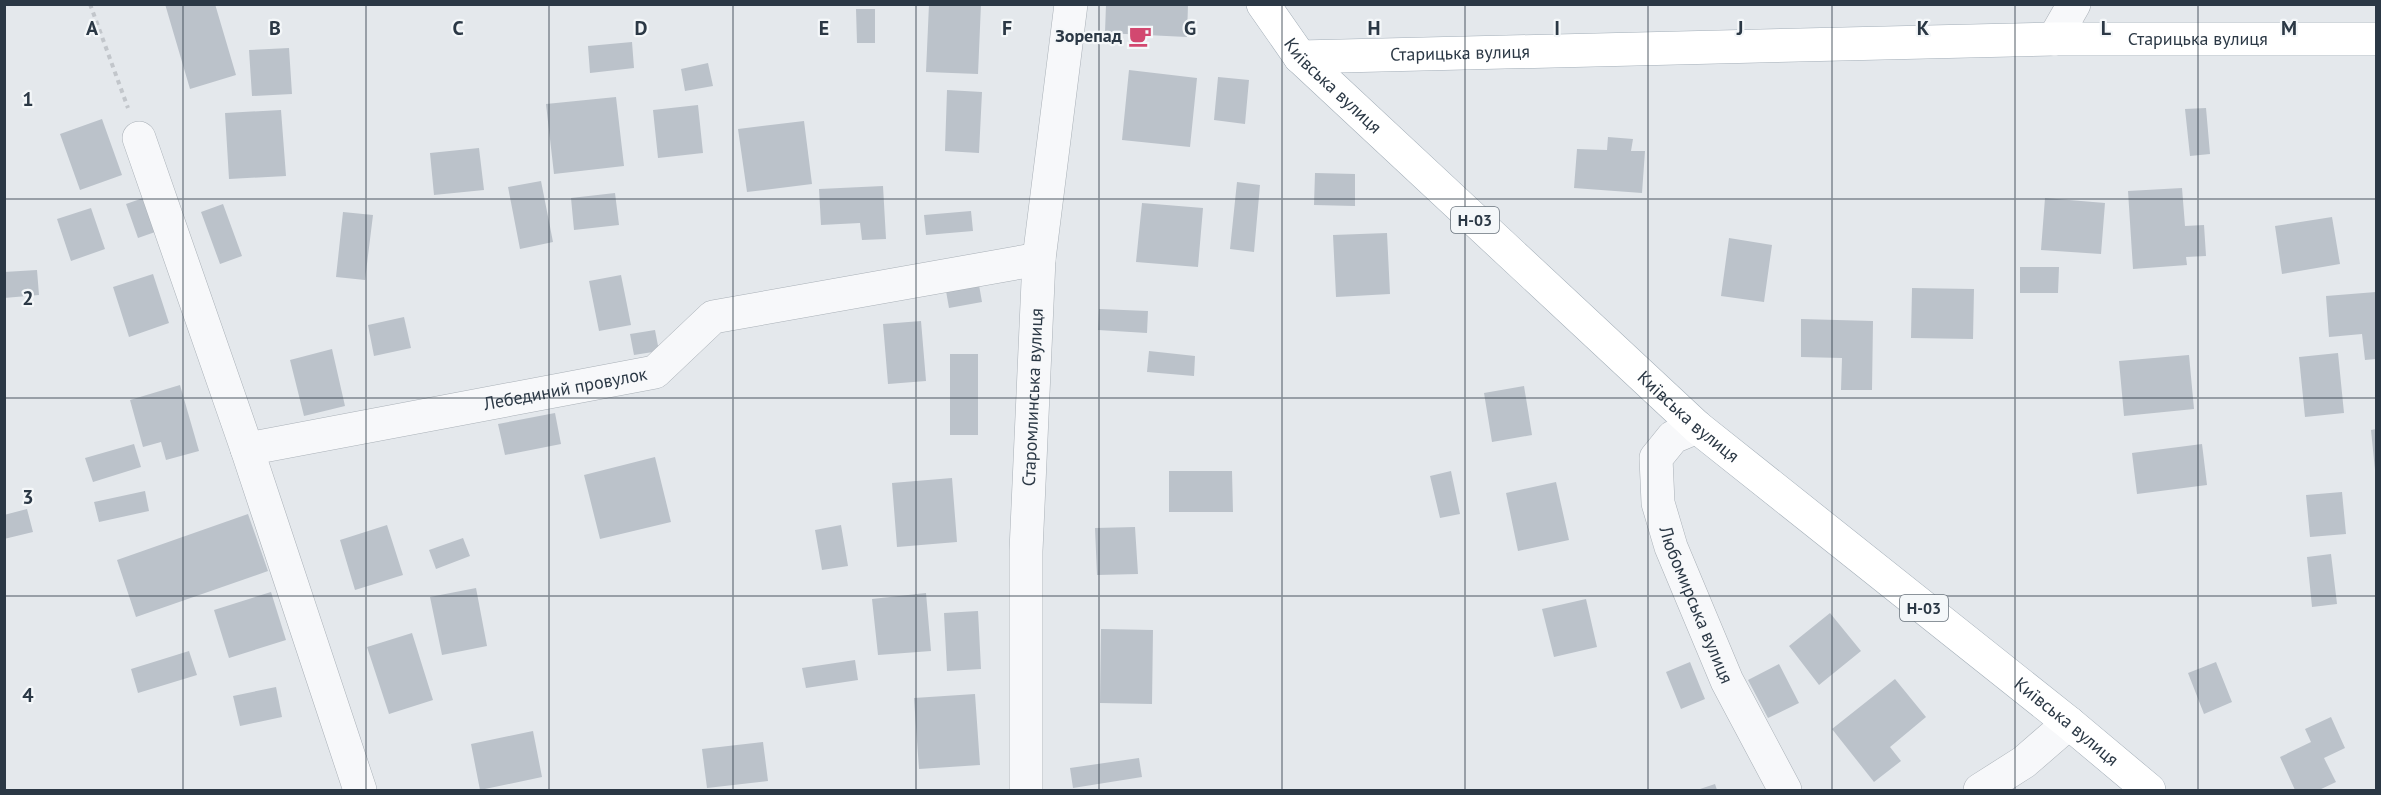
<svg xmlns="http://www.w3.org/2000/svg" width="2381" height="795" font-family="'PT Sans',sans-serif">
  <style>
    .building { fill: #bbc2ca }
    .lines { fill: none; stroke-linecap: round; stroke-linejoin: round }
    .minor-casing { stroke: #a9b0b7; stroke-width: 34 }
    .major-casing { stroke: #a3aeb8; stroke-width: 34 }
    .path { stroke: #c2c6cb; stroke-width: 4; stroke-dasharray: 4.5 4.5; stroke-linecap: butt }
    .minor { stroke: #f7f8fa; stroke-width: 33 }
    .major { stroke: #fff; stroke-width: 33 }
    .grid { fill: none; stroke: #2b3845; stroke-width: 1.5; stroke-opacity: 0.55 }
    .labels { text-anchor: middle; stroke-width: 4.5; stroke-linejoin: round; paint-order: stroke }
    .shield { fill: #f4f7f9; stroke: #67717b; stroke-width: 1.5 }
    .shield-label { font-size: 16px; font-weight: bold; fill: #2b3845 }
    .poi-label { font-size: 18px; font-weight: bold; fill: #2b3845; stroke: #f4f7f9; text-anchor: end }
    .street-label { font-size: 18px; fill: #2b3845; stroke: #f4f7f9 }
    .grid-label { font-size: 20px; text-anchor: middle; font-weight: bold; fill: #2b3845; stroke: #f4f7f9; stroke-width: 4.5; stroke-linejoin: round; paint-order: stroke }
  </style>
  <rect width="100%" height="100%" fill="#e4e8ec"/>
  <path class="building" d="M165,4H215L236,75L190,89Z
    M929,4H981L978,74L926,72Z
    M1106,4H1188L1187,37L1105,33Z
    M856,9H875V43H857Z
    M632,42L634,68L590,73L588,46Z
    M289,48L292,94L252,96L249,50Z
    M708,63L713,86L685,91L681,69Z
    M1129,70L1197,78L1190,147L1122,140Z
    M1218,77L1249,80L1245,124L1214,120Z
    M947,90L982,92L979,153L945,151Z
    M616,97L624,166L554,174L546,104Z
    M698,105L703,153L658,158L653,110Z
    M2206,108L2210,154L2190,156L2185,109Z
    M281,110L286,176L229,179L225,113Z
    M102,119L122,175L80,190L60,134Z
    M804,121L812,184L747,192L738,129Z
    M1608,137L1633,139L1631,151H1645L1642,193L1574,188L1577,149L1607,150Z
    M479,148L484,190L434,195L430,153Z
    M1315,173L1355,174V206L1314,205Z
    M541,181L553,242L520,249L508,187Z
    M1237,182L1260,185L1254,252L1230,249Z
    M883,186L886,239L862,240L860,223L821,225L819,189Z
    M2182,188L2185,226L2204,225L2206,256L2186,257L2187,265L2133,269L2128,191Z
    M615,193L619,225L574,230L571,198Z
    M146,197L158,231L138,238L126,204Z
    M2045,198L2105,203L2101,254L2041,250Z
    M1142,203L1203,208L1198,267L1136,262Z
    M223,204L242,256L220,264L201,212Z
    M91,208L105,249L71,261L57,219Z
    M971,211L973,231L926,235L924,215Z
    M343,212L373,215L365,280L336,277Z
    M2332,217L2340,264L2282,274L2275,226Z
    M1387,233L1390,294L1336,297L1333,235Z
    M1729,238L1772,245L1764,302L1721,296Z
    M2020,267H2059L2058,293H2020Z
    M37,270L39,295L4,298V272Z
    M153,274L169,323L129,337L113,287Z
    M621,275L631,325L599,331L589,281Z
    M979,285L982,302L949,308L946,291Z
    M1912,288L1974,289L1973,339L1911,338Z
    M2376,292V359L2365,360L2362,334L2329,337L2326,296Z
    M1099,309L1148,311L1147,333L1098,330Z
    M404,317L411,348L374,356L368,325Z
    M1801,319L1873,321L1872,390H1841L1842,358L1801,357Z
    M921,321L926,381L888,384L883,324Z
    M655,330L659,351L634,355L630,334Z
    M332,349L345,406L304,416L290,360Z
    M1149,351L1195,356L1194,376L1147,372Z
    M2338,353L2344,413L2305,417L2299,357Z
    M950,354H978V435H950Z
    M2189,355L2194,409L2124,416L2119,361Z
    M180,385L199,451L166,460L161,442L143,447L130,400Z
    M1524,386L1532,435L1492,442L1484,393Z
    M555,413L561,444L505,455L498,424Z
    M2376,429V470H2375L2371,430Z
    M134,444L141,467L93,482L85,458Z
    M2202,444L2207,485L2137,494L2132,453Z
    M655,457L671,522L600,539L584,475Z
    M1169,471H1232L1233,512H1169Z
    M1451,471L1460,514L1440,518L1430,476Z
    M952,478L957,542L897,547L892,483Z
    M1556,482L1569,540L1518,551L1506,493Z
    M145,491L149,511L99,522L94,502Z
    M2342,492L2346,534L2310,537L2306,495Z
    M27,509L33,532L4,539V515Z
    M248,514L268,571L136,617L117,560Z
    M387,525L403,575L355,590L340,540Z
    M841,525L848,566L822,570L815,530Z
    M1135,527L1138,574L1097,575L1095,528Z
    M463,538L470,556L436,569L429,550Z
    M2331,554L2337,604L2312,607L2307,557Z
    M476,588L487,646L442,655L430,597Z
    M271,592L286,640L229,658L214,610Z
    M926,593L931,651L878,655L872,599Z
    M1586,599L1597,647L1554,657L1542,609Z
    M978,611L981,669L947,671L944,613Z
    M1830,613L1861,651L1819,685L1789,646Z
    M1101,629L1153,630L1152,704L1100,703Z
    M412,633L433,700L389,714L367,647Z
    M189,651L197,675L138,693L131,669Z
    M855,660L858,680L806,688L802,668Z
    M1690,662L1705,699L1681,709L1666,672Z
    M2216,662L2232,702L2204,714L2188,673Z
    M1779,664L1799,703L1768,718L1748,680Z
    M1895,679L1926,717L1890,747L1901,761L1874,782L1832,729Z
    M276,687L282,717L240,726L233,696Z
    M975,694L980,765L919,769L914,698Z
    M2331,717L2345,748L2324,758L2336,782L2319,790H2295L2280,757L2311,742L2305,729Z
    M533,731L542,777L480,790L471,744Z
    M763,742L768,781L707,788L702,749Z
    M1139,758L1142,777L1073,788L1070,768Z
    M1715,784L1717,790H1697Z"/>
  <g class="lines">
    <g class="minor-casing">
      <g id="minor">
        <path d="M2054,39L2074,4"/>
        <path d="M139,138L247,449L360,790"/>
        <path id="s1" d="M1697,427L1673,437L1656,458L1658,503L1671,547L1727,681L1785,790"/>
        <path id="s2" d="M247,449L655,372L713,317L1039,259"/>
        <path id="s3" d="M1026,790V551L1039,259L1071,4"/>
        <path d="M1980,790L2024,762L2069,723"/>
      </g>
    </g>
    <g class="major-casing">
      <g id="major">
        <path id="s4" d="M1263,4L1300,57L1697,427L2069,723L2149,790"/>
        <path id="s5" d="M1300,57L2054,39H2376"/>
      </g>
    </g>
    <path class="path" d="M90,4L128,108"/>
    <use href="#minor" class="minor"/>
    <use href="#major" class="major"/>
  </g>
  <path class="grid" d="M183,4V790M366,4V790M549,4V790M733,4V790M916,4V790M1099,4V790M1282,4V790M1465,4V790M1648,4V790M1832,4V790M2015,4V790M2198,4V790M4,199H2376M4,398H2376M4,596H2376"/>
  <defs>
    <g id="cafe-bare" transform="scale(1.8)"><path d="M-5.5-4.5H6V0H3Q3 3.5 0 3.5H-2.5Q-5.5 3.5-5.5 0ZM3-3.2v2h1.7v-2ZM-6 4.5H4V6H-6Z" fill="#d24870" stroke="#f4f7f9" stroke-width="2.5" paint-order="stroke"/></g>
  </defs>
  <g fill-rule="evenodd">
    <use href="#cafe-bare" x="1140" y="36"/>
  </g>
  <g class="labels">
    <g class="shield">
      <rect x="1451" y="207" width="48" height="26" rx="4.5"/>
      <rect x="1900" y="595" width="48" height="26" rx="4.5"/>
    </g>
    <g class="shield-label">
      <text x="1475" y="226">Н-03</text>
      <text x="1924" y="614">Н-03</text>
    </g>
    <g class="poi-label">
      <text x="1122" y="42">Зорепад</text>
    </g>
    <g class="street-label">
      <text dy="6" stroke="none"><textPath href="#s5" startOffset="898">Старицька вулиця</textPath></text>
      <text dy="6" stroke="none"><textPath href="#s5" startOffset="160">Старицька вулиця</textPath></text>
      <text dy="6" stroke="none"><textPath href="#s4" startOffset="108">Київська вулиця</textPath></text>
      <text dy="6" stroke="none"><textPath href="#s2" startOffset="324">Лебединий провулок</textPath></text>
      <text dy="6" stroke="none"><textPath href="#s3" startOffset="393">Старомлинська вулиця</textPath></text>
      <text dy="6" stroke="none"><textPath href="#s4" startOffset="594">Київська вулиця</textPath></text>
      <text dy="6" stroke="none"><textPath href="#s1" startOffset="207">Любомирська вулиця</textPath></text>
      <text dy="6" stroke="none"><textPath href="#s4" startOffset="1080">Київська вулиця</textPath></text>
    </g>
  </g>
  <g class="grid-label">
    <text x="92" y="35">A</text>
    <text x="275" y="35">B</text>
    <text x="458" y="35">C</text>
    <text x="641" y="35">D</text>
    <text x="824" y="35">E</text>
    <text x="1007" y="35">F</text>
    <text x="1190" y="35">G</text>
    <text x="1374" y="35">H</text>
    <text x="1557" y="35">I</text>
    <text x="1740" y="35">J</text>
    <text x="1923" y="35">K</text>
    <text x="2106" y="35">L</text>
    <text x="2289" y="35">M</text>
    <text x="28" y="106">1</text>
    <text x="28" y="305">2</text>
    <text x="28" y="504">3</text>
    <text x="28" y="702">4</text>
  </g>
  <rect width="2381" height="795" fill="none" stroke="#2b3845" stroke-width="12"/>
</svg>
